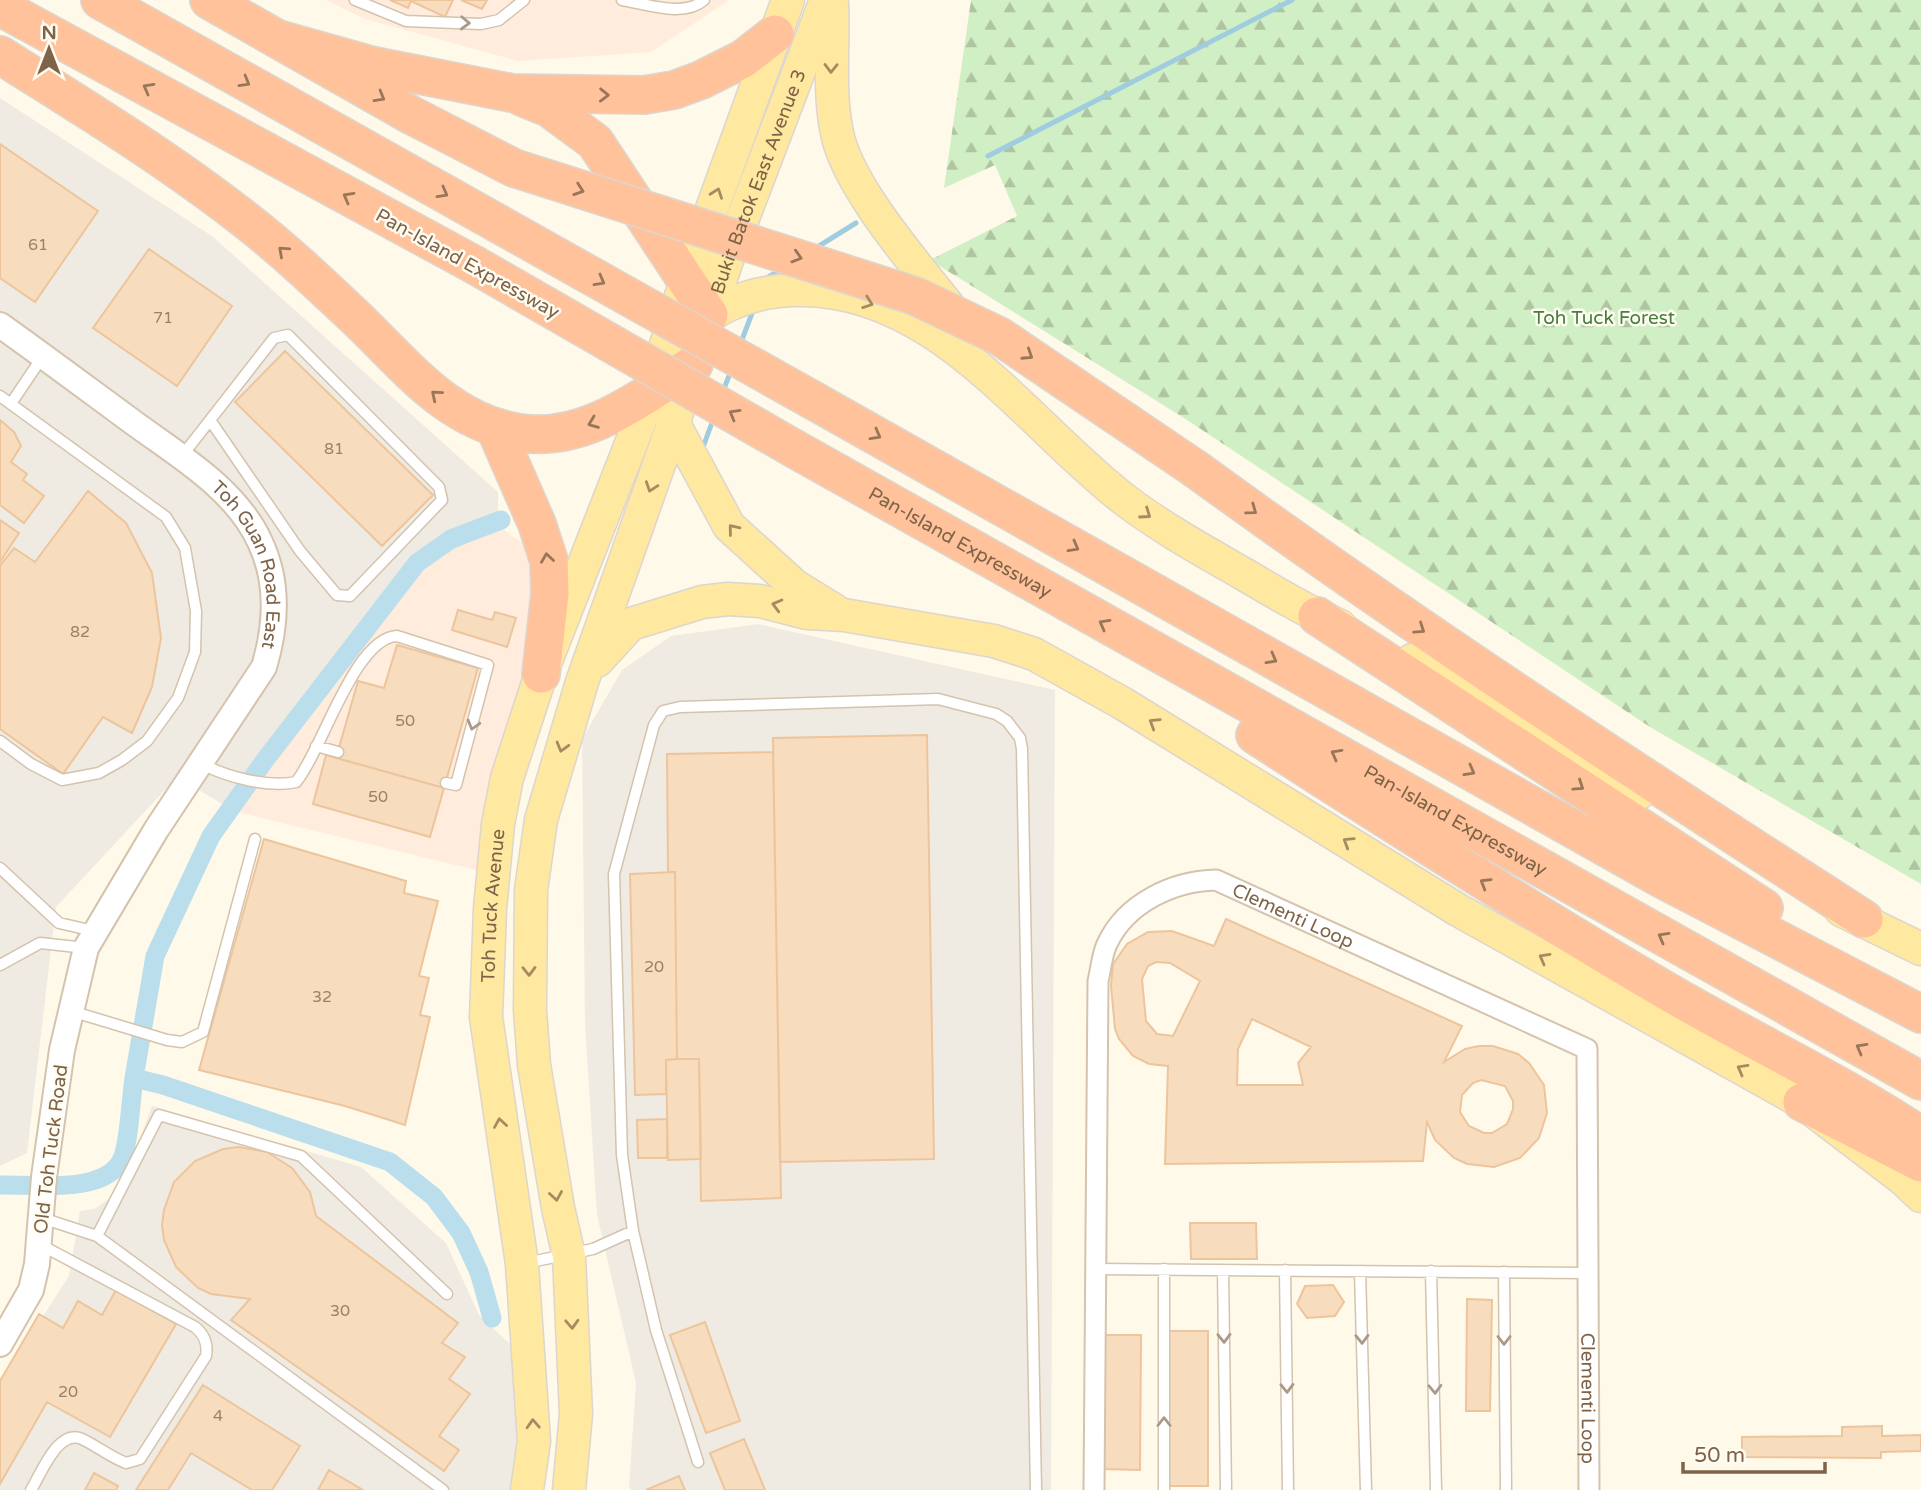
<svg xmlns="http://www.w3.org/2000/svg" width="1921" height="1490" font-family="'Varela Round',sans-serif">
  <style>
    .commercial { fill: #ffecdd }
    .industrial { fill: #f0ebe2 }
    .forest { fill: url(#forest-firs) }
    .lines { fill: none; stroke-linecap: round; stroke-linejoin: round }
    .stream { stroke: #9fcddf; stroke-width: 5 }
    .canal { stroke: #badeec; stroke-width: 19 }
    .building { fill: #f8dcbe; stroke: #edc59c; stroke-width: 2; fill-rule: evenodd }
    .service-casing { stroke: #d4c3ad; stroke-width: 13 }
    .minor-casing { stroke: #d4c3ad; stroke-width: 23 }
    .tertiary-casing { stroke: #d4c3ad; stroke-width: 28 }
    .primary-casing { stroke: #ddd6cf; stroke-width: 35 }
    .motorway-casing { stroke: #ddd6cf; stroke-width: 40 }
    .service { stroke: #fff; stroke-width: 10 }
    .minor { stroke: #fff; stroke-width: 19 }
    .tertiary { stroke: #fff; stroke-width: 24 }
    .primary { stroke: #ffe8a0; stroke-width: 32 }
    .motorway { stroke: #ffc29a; stroke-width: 37 }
    .motorway-bridge-casing { stroke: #ddd6cf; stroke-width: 40; stroke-linecap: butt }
    .motorway-bridge { stroke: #ffc29a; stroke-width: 37 }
    .oneway { stroke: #ab9a88 }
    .oneway2 { stroke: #a58b62 }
    .oneway3 { stroke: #987658 }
    .labels { text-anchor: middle; stroke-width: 5; stroke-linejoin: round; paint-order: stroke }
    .number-label { font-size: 16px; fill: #9c8166 }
    .street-label { font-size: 19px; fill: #7e6348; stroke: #fffcf2 }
    .park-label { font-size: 19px; fill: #477f3c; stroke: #fffcf2 }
  </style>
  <defs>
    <pattern id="forest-firs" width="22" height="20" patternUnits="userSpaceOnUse" patternTransform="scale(1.75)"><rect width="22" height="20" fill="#d1efc5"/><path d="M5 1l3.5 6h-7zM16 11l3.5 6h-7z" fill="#afc5a2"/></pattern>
  </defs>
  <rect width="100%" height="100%" fill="#fff9ea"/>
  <path class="commercial" d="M326,0H729L651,52L518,61L365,19Z
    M498,526L530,548L539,610L476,870L234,811L420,570Z"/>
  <path class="industrial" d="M0,98L212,236L498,492V526L420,570L234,811L177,777L56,907L27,1153L0,1166Z
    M758,624L1055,690L1051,1490H631L629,1485L636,1383L597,1215L585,1024L582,739L622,670L671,636Z
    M152,1106L361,1167L446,1243L479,1315L524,1357L521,1490H0V1383L69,1276L80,1211L94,1209L121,1191Z"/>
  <path class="forest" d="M971,0H1921V884L1650,727L1184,418L930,260L1017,216L995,165L944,188Z"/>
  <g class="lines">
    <path class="stream" d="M988,156L1292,0
      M814,249L856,223
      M765,279L782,269
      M740,345L754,308
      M723,391L731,371
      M702,450L714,417"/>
    <path class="canal" d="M134,1078L155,956L211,836L265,760L417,563L451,539L501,520
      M0,1185C34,1184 105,1195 122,1159C129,1144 131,1097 134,1078L163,1085L390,1162L434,1197L461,1233L479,1272L492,1318"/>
  </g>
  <path class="building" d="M390,0H453L445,17L411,1L408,8Z
    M461,0H487L482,9Z
    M0,144L98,211L35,302L0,278Z
    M149,249L232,306L177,386L93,328Z
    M285,351L433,495L382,546L235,402Z
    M0,420L14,432L21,446L11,462L27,474L23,480L44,496L24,523L0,505Z
    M88,491L126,523L152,573L161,638L152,687L132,733L103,717L63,774L0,729V566L14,548L35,562Z
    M0,520L19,533L0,562Z
    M458,610L492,620L495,612L516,618L507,647L452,630Z
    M397,645L478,668L444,788L336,758L358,681L384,688Z
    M927,735L934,1159L780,1162L773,738Z
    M773,752L781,1198L701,1201L699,1059H677L675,872H668L667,754Z
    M326,755L444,788L430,837L313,804Z
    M264,839L406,881L404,893L438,901L419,976L429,978L420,1015L430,1017L405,1125L345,1106L199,1070Z
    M675,872L677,1059L666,1060V1094L635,1095L630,874Z
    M1226,919L1462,1026L1444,1062L1465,1049L1479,1046H1493L1518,1054L1529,1063L1544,1085L1547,1113L1539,1138L1520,1158L1494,1167L1467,1164L1454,1158L1435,1140L1427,1122L1423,1161L1165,1164L1168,1066L1149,1064L1133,1056L1119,1039L1115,1029L1111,986L1113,964L1127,944L1148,932L1172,931L1214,946ZM1156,962L1170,963L1200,981L1173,1036L1157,1034L1146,1021L1142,979L1148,966ZM1252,1019L1311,1047L1298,1063L1303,1085H1237L1238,1049ZM1481,1080L1505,1086L1513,1101V1109L1507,1124L1492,1133H1484L1469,1126L1460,1112L1462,1095L1473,1083Z
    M677,1059H699L701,1159L668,1160L666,1060Z
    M667,1119V1158H638L637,1120Z
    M238,1147L267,1152L292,1168L310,1192L316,1216L458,1323L442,1343L465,1357L449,1379L470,1394L439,1436L459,1450L444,1471L231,1320L250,1299L211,1294L198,1288L176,1267L164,1240L162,1225L164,1210L174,1182L195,1161L223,1149Z
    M1190,1223H1256L1257,1259H1191Z
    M1333,1285L1344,1302L1335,1316L1307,1318L1297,1304L1305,1286Z
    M116,1290L176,1324L110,1437L47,1402L0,1484V1381L39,1314L63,1328L78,1301L102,1315Z
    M1467,1299L1492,1300L1490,1411H1466Z
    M705,1322L740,1421L706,1433L670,1335Z
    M1167,1331H1208V1486H1166Z
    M1103,1335H1141L1140,1470L1102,1469Z
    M203,1385L300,1446L272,1490H252L191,1453L168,1490H136Z
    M1882,1426V1436L1921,1435V1451L1881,1452V1458L1742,1457V1437L1842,1436V1427Z
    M744,1439L765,1490H725L710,1453Z
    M329,1470L363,1490H318Z
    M94,1473L118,1486L116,1490H85Z
    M679,1476L685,1490H646Z"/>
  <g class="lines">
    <g class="service-casing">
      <path id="service" d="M355,0L406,21L481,24L499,20L524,0
        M622,0C647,4 684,18 704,0
        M0,396L166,517L185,548L196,611L195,652L178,698L147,741L122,760L99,773L62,780L31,764L0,741
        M12,402L43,356
        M182,456L274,338L288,335L439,487L442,500L350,596L337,595L300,551L210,420
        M316,746L338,752
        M202,764C227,777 268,788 296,782C322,751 354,638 397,636L488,665L456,785L446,783
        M0,868L59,923L94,931
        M0,965L40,943L86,948
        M71,1011L167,1040L182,1042L203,1032L255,839
        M42,1218L97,1236L443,1490
        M97,1236L159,1115L301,1156L447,1294
        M526,1263L593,1249L633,1231
        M1095,1269L1588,1273
        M1164,1269V1490
        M1223,1270L1226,1490
        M1285,1270L1288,1490
        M1360,1271L1366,1490
        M1431,1271L1436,1490
        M1504,1272L1506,1490
        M698,1462L656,1330L633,1231L622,1155L614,874L654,725L663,711L680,707L938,699L996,714L1007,721L1020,738L1022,749L1036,1490
        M31,1490C41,1474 58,1428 82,1439C97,1446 110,1457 126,1463L140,1459L206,1356C208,1344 205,1335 195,1327L39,1244"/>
    </g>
    <g class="minor-casing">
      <g id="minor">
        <path id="s1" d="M1094,1490L1098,981C1101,969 1102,954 1107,944C1126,903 1173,881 1216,880L1587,1049L1589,1490"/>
      </g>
    </g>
    <g class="tertiary-casing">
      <g id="tertiary">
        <path id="s2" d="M0,325C45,357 89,390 134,423C179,456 236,489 260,542C279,582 276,627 264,667L156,830L86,948L62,1050L44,1177L37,1264L31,1290L0,1344"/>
      </g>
    </g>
    <g class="primary-casing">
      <g id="primary">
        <path d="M832,4C834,47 828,90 837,133C848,189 922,271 957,317"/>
        <path d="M700,322C728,301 759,291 794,290C935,285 1025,423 1125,500C1162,528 1202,550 1242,573C1274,592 1306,611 1340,626"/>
        <path d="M668,413L729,526L795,586L834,610"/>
        <path d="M1412,660L1475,694L1639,793"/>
        <path d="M597,661L631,624L702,602L728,599L760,601L807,613L844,615L994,641L1034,654L1122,703L1458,910L1802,1102L1903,1179L1921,1196"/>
        <path d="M1841,910L1921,949"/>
        <path id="s3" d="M527,1490L534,1441L522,1264L486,1017L490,909L498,824L507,778L541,674L652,390L686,280L788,0"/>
        <path id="s4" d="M569,1490L576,1414L569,1256L558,1208L534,1065L530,1010L531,890L541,820L582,682L674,422L726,263L826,0"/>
      </g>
    </g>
    <g class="motorway-casing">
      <g id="motorway">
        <path d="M100,0L497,223"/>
        <path d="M209,0L411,115L514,168"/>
        <path d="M0,7L473,264"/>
        <path d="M278,39L374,66L512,93L644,95L674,90L701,80L743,59L775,34"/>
        <path d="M0,55C83,107 166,158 243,218C282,248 318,282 354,316C405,364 447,422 520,433C586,443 641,397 694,364"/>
        <path d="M522,97L549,108L595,142L709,315"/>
        <path d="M816,402L1662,879L1921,1014"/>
        <path d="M495,428L537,524L549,561L550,594L541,674"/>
        <path id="s5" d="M793,448L1921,1081"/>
        <path d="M1197,470C1414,628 1638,774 1864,919"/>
        <path d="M1317,616L1764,908"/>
        <path d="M1255,735C1391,823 1528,910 1668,992C1752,1041 1840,1082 1921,1136"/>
        <path d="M1802,1102L1921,1163"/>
      </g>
    </g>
    <use href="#service" class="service"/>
    <use href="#minor" class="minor"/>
    <use href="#tertiary" class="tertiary"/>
    <use href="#primary" class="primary"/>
    <use href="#motorway" class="motorway"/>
    <g class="motorway-bridge-casing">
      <path id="motorway-bridge" d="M514,168L915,296L999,336L1197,470
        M497,223L816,402
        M473,264L793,448"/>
    </g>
    <use href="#motorway-bridge" class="motorway-bridge"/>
  </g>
  <defs><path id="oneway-chevron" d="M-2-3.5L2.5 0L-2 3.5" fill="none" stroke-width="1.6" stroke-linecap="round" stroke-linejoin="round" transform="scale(1.75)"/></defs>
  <g class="oneway">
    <use href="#oneway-chevron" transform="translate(465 23) rotate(2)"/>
    <use href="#oneway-chevron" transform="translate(473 725) rotate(106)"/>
    <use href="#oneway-chevron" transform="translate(1224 1338) rotate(89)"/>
    <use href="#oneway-chevron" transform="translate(1362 1339) rotate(89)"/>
    <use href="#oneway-chevron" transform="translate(1504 1340) rotate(90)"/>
    <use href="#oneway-chevron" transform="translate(1287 1388) rotate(89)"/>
    <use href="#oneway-chevron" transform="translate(1435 1389) rotate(88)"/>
    <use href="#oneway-chevron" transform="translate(1164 1422) rotate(-90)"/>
  </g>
  <g class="oneway2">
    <use href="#oneway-chevron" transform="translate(831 68) rotate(91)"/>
    <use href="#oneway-chevron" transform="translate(717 193) rotate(-70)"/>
    <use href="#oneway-chevron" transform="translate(868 303) rotate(20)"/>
    <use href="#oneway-chevron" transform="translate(651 487) rotate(109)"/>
    <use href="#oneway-chevron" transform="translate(1146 514) rotate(35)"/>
    <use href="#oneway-chevron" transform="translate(733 529) rotate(-129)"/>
    <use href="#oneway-chevron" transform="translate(777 605) rotate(-165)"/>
    <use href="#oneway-chevron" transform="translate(1154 723) rotate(-148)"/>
    <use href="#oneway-chevron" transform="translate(562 747) rotate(106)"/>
    <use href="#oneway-chevron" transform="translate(1348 842) rotate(-148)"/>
    <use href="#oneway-chevron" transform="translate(1544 958) rotate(-151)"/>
    <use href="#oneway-chevron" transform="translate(529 971) rotate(89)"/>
    <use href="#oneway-chevron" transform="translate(1742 1069) rotate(-151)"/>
    <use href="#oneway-chevron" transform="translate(500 1123) rotate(-99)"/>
    <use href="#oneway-chevron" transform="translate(556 1196) rotate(81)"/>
    <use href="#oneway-chevron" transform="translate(572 1324) rotate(87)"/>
    <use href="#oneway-chevron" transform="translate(533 1424) rotate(-93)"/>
  </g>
  <g class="oneway3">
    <use href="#oneway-chevron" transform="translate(245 82) rotate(30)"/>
    <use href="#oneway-chevron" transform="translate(148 88) rotate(-151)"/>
    <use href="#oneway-chevron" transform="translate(604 95) rotate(1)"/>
    <use href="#oneway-chevron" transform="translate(380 97) rotate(30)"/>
    <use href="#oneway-chevron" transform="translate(579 190) rotate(19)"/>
    <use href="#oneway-chevron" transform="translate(443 193) rotate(29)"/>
    <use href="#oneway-chevron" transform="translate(348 197) rotate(-151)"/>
    <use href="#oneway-chevron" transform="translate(283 251) rotate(-138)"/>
    <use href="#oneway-chevron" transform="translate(797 257) rotate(17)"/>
    <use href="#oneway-chevron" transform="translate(600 281) rotate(29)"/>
    <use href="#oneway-chevron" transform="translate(1028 355) rotate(33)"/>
    <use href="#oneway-chevron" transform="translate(436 395) rotate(-140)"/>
    <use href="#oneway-chevron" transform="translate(734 414) rotate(-150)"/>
    <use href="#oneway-chevron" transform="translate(593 423) rotate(159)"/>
    <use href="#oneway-chevron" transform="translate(876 435) rotate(29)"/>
    <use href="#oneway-chevron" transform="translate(1252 510) rotate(36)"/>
    <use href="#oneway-chevron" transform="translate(1074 547) rotate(29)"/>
    <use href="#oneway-chevron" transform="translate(547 558) rotate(-98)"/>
    <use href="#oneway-chevron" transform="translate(1104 624) rotate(-151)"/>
    <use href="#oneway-chevron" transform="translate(1420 629) rotate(34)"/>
    <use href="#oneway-chevron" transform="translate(1272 659) rotate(29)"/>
    <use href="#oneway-chevron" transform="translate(1336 754) rotate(-151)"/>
    <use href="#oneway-chevron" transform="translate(1470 771) rotate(29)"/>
    <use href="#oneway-chevron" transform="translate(1579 786) rotate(34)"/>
    <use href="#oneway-chevron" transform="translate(1485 883) rotate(-149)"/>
    <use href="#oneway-chevron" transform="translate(1663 937) rotate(-151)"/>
    <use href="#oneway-chevron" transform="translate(1861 1048) rotate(-151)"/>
  </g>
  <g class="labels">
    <g class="number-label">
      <text x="38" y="250">61</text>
      <text x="163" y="323">71</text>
      <text x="334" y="454">81</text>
      <text x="80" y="637">82</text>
      <text x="405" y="726">50</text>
      <text x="378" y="802">50</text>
      <text x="654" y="972">20</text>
      <text x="322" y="1002">32</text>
      <text x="340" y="1316">30</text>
      <text x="68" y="1397">20</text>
      <text x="218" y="1421">4</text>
    </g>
    <g class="street-label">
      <text dy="7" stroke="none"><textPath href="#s4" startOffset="1349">Bukit Batok East Avenue 3</textPath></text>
      <text transform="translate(468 263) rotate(29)" y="7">Pan-Island Expressway</text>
      <text dy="7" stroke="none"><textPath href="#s5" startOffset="192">Pan-Island Expressway</textPath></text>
      <text dy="7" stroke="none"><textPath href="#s2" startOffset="359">Toh Guan Road East</textPath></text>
      <text dy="7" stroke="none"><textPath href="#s5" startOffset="760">Pan-Island Expressway</textPath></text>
      <text dy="7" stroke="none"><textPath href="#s3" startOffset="588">Toh Tuck Avenue</textPath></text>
      <text dy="7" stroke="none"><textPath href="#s1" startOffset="765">Clementi Loop</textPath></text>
      <text transform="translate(50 1149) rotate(-83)" y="7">Old Toh Tuck Road</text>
      <text dy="7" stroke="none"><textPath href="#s1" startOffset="1437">Clementi Loop</textPath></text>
    </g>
    <g class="park-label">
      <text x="1604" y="324">Toh Tuck Forest</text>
    </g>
  </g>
  <g transform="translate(49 49)" stroke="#fffcf2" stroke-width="5" paint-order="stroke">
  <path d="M0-5L12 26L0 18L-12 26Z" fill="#7e6348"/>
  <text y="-10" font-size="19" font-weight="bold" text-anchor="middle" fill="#7e6348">N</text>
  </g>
  <path d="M1683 1462v10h142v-10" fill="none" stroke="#7e6348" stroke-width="3.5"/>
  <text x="1694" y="1462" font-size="21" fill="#7e6348" stroke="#fffcf2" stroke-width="5" paint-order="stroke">50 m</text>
</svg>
